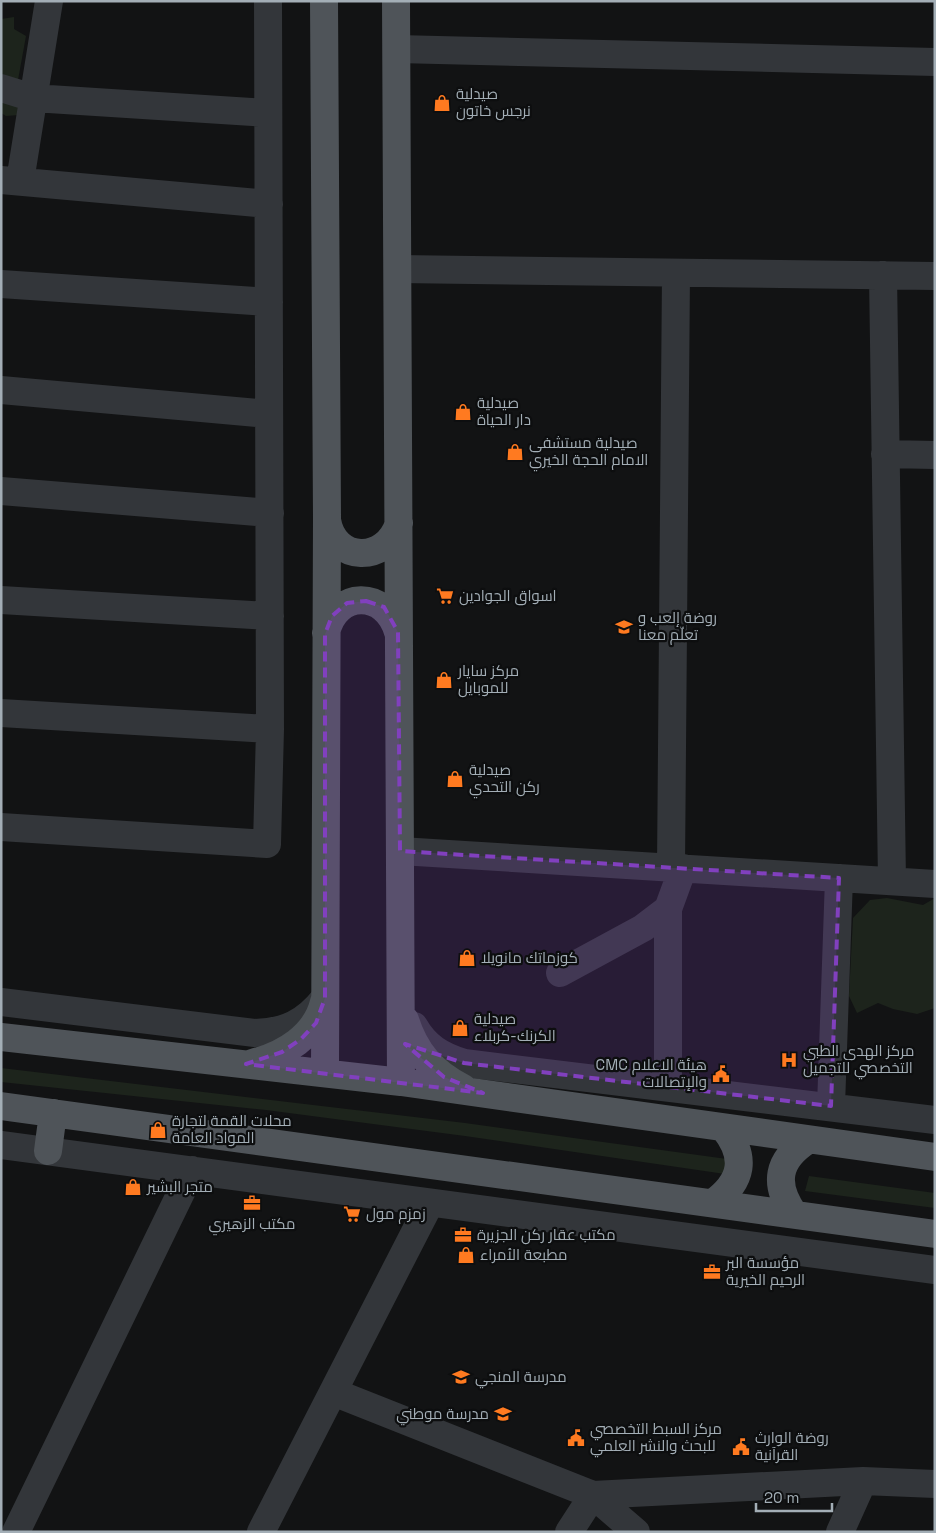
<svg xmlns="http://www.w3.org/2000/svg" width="936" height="1533" font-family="'Space Grotesk',Cairo,sans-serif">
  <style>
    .green { fill: #1d241c }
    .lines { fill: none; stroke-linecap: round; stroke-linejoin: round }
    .minor { stroke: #33363a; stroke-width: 28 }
    .major { stroke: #4f5459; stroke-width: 28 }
    .marked { fill: #8140be; fill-opacity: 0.2; stroke: #8140be; stroke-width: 4; stroke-dasharray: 10 6; stroke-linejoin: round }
    .labels { text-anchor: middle; stroke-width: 4.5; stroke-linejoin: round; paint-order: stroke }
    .poi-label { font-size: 15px; fill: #a3aeb6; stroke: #0d0e0f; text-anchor: start }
  </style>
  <rect width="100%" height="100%" fill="#121314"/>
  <path class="green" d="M14,17V29L26,36L18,80L4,77L1,72V19Z
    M1,96L27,103L19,115L6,116L1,113Z
    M887,898L923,905L935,898V1008L917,1014L893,1009L878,1003L857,1013L849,996L853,918L870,900Z
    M1,1068L465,1123L727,1159L725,1174L465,1136L266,1110L1,1082Z
    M809,1176L935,1193V1208L805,1191Z"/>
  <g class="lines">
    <path class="minor" d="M397,49L935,62
      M1,88L33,98L268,113
      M1,180L269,204
      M20,181L49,1
      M398,269L935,276
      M883,275L892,881
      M1,284L269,302
      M1,390L269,414
      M885,454L935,455
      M1,491L270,513
      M1,600L270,616
      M1,713L270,729
      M1,827L267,844L270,729L268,1
      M400,851L935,884
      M671,867L676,273
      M668,909V1087
      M560,973L643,928L668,909L683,868
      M1,1002L255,1033C285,1032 305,1023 324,999
      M414,1026C426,1047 441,1056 464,1063L935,1120
      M831,1106L839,878
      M1,1145L935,1270
      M333,1392L593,1495L636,1532
      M16,1532L192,1170
      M261,1532L430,1203
      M569,1532L593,1495L863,1481L935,1484
      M840,1532L863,1481"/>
    <path class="major" d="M324,1L327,518L325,1073
      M396,1L401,1082
      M327,520C334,563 386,564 399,523
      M326,633C335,590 386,589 398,632
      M405,1020C415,1052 433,1073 463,1088
      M1,1037L401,1082L935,1157
      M252,1063C284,1055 316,1036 324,1002
      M1,1106L935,1234
      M48,1151L53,1113
      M713,1203C743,1181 747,1157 724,1128
      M794,1214C773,1184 777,1160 808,1140"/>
  </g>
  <path class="marked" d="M366,601L384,607L398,632L400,851L839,878L831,1106L464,1063L405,1044L444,1077L483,1093L246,1064L282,1052L301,1039L316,1023L325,998V634L332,616L347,603Z"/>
  <defs>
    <g id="shop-bare" transform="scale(1.35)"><path d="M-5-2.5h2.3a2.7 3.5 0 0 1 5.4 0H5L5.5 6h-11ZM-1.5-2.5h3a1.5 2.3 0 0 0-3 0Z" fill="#ff7a20" stroke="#0d0e0f" stroke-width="2.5" paint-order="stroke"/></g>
    <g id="supermarket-bare" transform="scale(1.35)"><path d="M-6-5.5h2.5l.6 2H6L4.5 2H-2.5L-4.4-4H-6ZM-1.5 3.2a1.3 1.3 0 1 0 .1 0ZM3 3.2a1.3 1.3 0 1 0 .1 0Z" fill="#ff7a20" stroke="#0d0e0f" stroke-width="2.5" paint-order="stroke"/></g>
    <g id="school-bare" transform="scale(1.35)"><path d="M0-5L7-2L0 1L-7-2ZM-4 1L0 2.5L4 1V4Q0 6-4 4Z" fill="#ff7a20" stroke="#0d0e0f" stroke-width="2.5" paint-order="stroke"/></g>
    <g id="hospital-bare" transform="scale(1.35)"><path d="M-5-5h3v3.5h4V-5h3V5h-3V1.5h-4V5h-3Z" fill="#ff7a20" stroke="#0d0e0f" stroke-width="2.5" paint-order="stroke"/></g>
    <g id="civic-bare" transform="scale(1.35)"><path d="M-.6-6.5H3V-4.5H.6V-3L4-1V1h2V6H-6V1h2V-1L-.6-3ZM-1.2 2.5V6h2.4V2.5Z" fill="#ff7a20" stroke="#0d0e0f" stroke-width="2.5" paint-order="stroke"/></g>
    <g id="office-bare" transform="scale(1.35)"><path d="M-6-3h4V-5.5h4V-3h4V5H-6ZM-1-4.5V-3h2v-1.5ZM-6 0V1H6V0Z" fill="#ff7a20" stroke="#0d0e0f" stroke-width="2.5" paint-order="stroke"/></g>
  </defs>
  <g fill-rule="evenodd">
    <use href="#shop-bare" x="442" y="103"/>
    <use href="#shop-bare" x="463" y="412"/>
    <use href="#shop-bare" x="515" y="452"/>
    <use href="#supermarket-bare" x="445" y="596"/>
    <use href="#school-bare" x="624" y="627"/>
    <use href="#shop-bare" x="444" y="680"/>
    <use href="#shop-bare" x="455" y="779"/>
    <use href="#shop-bare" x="467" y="958"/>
    <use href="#shop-bare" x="460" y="1028"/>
    <use href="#hospital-bare" x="789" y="1060"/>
    <use href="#civic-bare" x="721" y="1074"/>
    <use href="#shop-bare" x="158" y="1130"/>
    <use href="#shop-bare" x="133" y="1187"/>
    <use href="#office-bare" x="252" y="1203"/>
    <use href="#supermarket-bare" x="352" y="1214"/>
    <use href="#office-bare" x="463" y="1235"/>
    <use href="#shop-bare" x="466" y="1255"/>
    <use href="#office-bare" x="712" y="1272"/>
    <use href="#school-bare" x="461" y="1377"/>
    <use href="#school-bare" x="503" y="1414"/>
    <use href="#civic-bare" x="576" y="1438"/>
    <use href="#civic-bare" x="741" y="1447"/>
  </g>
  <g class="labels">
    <g class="poi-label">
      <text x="456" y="99">صيدلية<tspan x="456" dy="17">نرجس خاتون</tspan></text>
      <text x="477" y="408">صيدلية<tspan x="477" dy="17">دار الحياة</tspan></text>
      <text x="529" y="448">صيدلية مستشفى<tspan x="529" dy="17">الامام الحجة الخيري</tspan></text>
      <text x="459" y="601">اسواق الجوادين</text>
      <text x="638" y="623">روضة إلعب و<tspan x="638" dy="17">تعلّم معنا</tspan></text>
      <text x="458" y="676">مركز سايار<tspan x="458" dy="17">للموبايل</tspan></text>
      <text x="469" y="775">صيدلية<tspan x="469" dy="17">ركن التحدي</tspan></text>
      <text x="481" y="963">كوزماتك مانويلا</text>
      <text x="474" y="1024">صيدلية<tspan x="474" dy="17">الكرنك-كربلاء</tspan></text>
      <text x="803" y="1056">مركز الهدى الطبي<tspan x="803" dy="17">التخصصي للتجميل</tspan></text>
      <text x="707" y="1070" text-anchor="end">CMC هيئة الاعلام<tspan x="707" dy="17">والإتصالات</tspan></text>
      <text x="172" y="1126">محلات القمة لتجارة<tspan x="172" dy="17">المواد العامة</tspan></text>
      <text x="147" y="1192">متجر البشير</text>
      <text x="366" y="1219">زمزم مول</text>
      <text x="252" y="1229" text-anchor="middle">مكتب الزهيري</text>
      <text x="477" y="1240">مكتب عقار ركن الجزيرة</text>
      <text x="480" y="1260">مطبعة الأمراء</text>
      <text x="726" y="1268">مؤسسة البر<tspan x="726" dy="17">الرحيم الخيرية</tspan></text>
      <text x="475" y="1382">مدرسة المنجي</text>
      <text x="489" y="1419" text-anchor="end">مدرسة موطني</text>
      <text x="590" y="1434">مركز السبط التخصصي<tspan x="590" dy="17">للبحث والنشر العلمي</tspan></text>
      <text x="755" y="1443">روضة الوارث<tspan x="755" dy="17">القرآنية</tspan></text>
    </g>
  </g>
  <rect width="936" height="1533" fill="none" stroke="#a3aeb6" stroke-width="5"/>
  <path d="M756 1503v8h76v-8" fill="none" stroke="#a3aeb6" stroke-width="2.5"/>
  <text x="764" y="1503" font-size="15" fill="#a3aeb6" stroke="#0d0e0f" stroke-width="4" paint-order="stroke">20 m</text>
</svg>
